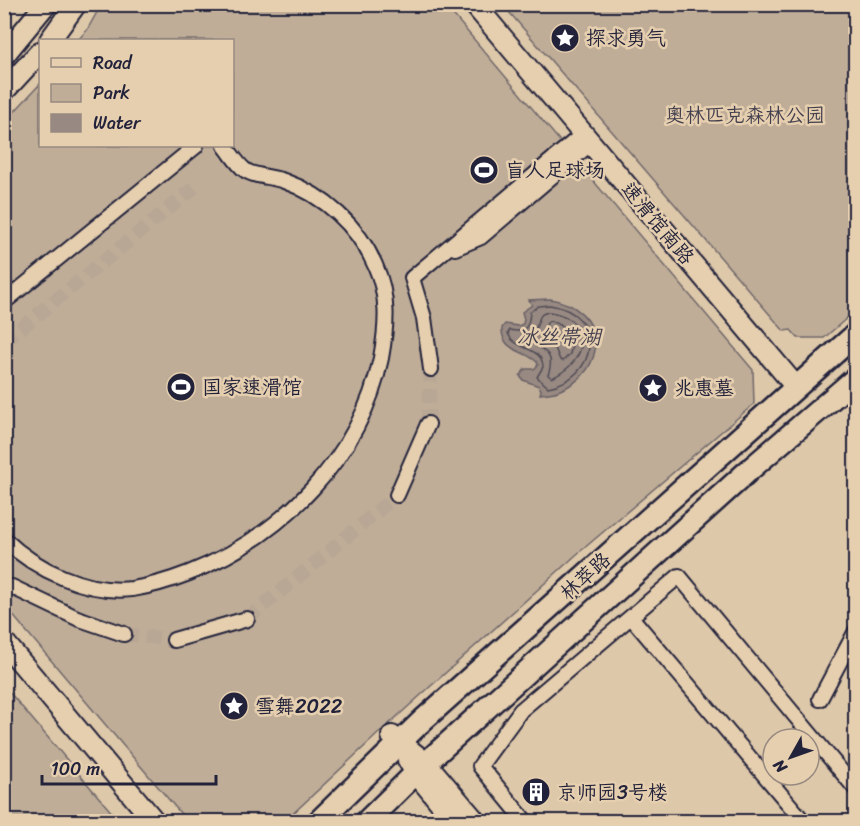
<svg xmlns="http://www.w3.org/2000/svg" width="860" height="826" font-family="Sriracha,'LXGW WenKai TC',sans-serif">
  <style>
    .green { fill: #bfad98; stroke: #70686a; stroke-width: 1.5 }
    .water { fill: #988a82; stroke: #696066; stroke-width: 1.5 }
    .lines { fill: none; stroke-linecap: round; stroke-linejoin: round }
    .shore { stroke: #514c57; stroke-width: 1.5 }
    .street-tunnel { stroke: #b8a794; stroke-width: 14; stroke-dasharray: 14 7; stroke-linecap: butt }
    .street-casing { stroke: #22223b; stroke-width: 18 }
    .secondary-casing { stroke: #22223b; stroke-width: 24 }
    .primary-casing { stroke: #22223b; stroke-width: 26 }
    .street { stroke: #e6cfaf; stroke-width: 14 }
    .secondary { stroke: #e6cfaf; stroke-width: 20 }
    .primary { stroke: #e6cfaf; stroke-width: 21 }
    .labels { text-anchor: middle; stroke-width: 5; stroke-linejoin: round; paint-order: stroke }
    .poi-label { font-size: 20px; fill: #22223b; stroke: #e6cfaf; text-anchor: start }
    .park-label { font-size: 20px; fill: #413e4e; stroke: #e6cfaf }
    .street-label { font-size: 20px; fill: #22223b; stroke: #e6cfaf }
    .water-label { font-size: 21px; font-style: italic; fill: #454150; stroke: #e6cfaf }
  </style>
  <rect width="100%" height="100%" fill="#dec8aa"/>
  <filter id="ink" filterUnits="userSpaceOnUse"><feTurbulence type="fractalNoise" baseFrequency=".0167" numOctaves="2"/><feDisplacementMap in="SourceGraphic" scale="12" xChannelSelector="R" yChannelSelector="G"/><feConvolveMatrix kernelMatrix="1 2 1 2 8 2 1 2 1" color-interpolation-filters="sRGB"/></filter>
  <g filter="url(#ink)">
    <path class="green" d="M101,5H445L753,370L754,404L576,555L380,732L285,821H187L5,606L4,123L40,84V146H232V40H78L87,30Z
      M503,5H855V311L824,338H798L791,330L784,331Z
      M4,687H5L119,821H5Z"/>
    <path class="water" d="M550,299C607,308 611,371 558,391C553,393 546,393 540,394L541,390L539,386L523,380L520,376L525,369H534L538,365L537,362C524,350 501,351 502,328L505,324L518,326L523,324L524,319L522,312L532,305L529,300Z"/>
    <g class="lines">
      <path class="shore" d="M550,305C607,314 598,379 548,387L537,377L543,367C543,346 514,351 508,333L510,330C526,334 529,326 530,312L538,306Z
        M550,312C595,320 589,361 552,378L548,375C557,350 540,351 527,339C529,336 532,334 534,331C541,321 536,313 550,312Z
        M549,321C562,323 567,330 573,341L570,354L563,361L560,360L555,348L542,337L547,323Z"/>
      <path class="street-tunnel" d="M4,342L195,187
        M428,424L431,369
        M247,619L397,495
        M124,634L174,640"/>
      <g class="street-casing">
        <path id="street" d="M455,248L481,237L591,143
          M4,302L196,146
          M431,369L424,318L412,278L583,134
          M397,495L428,424
          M4,539C36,570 87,594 132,589C152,586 171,580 189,573C281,537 361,457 381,358C387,325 389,296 375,265C358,226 324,195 284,181C275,177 252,176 245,170C237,164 231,153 225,146
          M12,587L77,618L124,634
          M631,617L804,822
          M174,640L247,619
          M820,699L856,631
          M526,822L480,766L521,710L679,576L856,789"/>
      </g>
      <g class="secondary-casing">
        <path id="secondary" d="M474,4L796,387
          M50,40L76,4
          M4,55L46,4
          M4,91L40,52
          M4,642L155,822
          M392,736L426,763L476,822
          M408,760L416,773L456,822"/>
      </g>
      <g class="primary-casing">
        <path id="primary" d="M318,822L423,720L856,334
          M366,822L426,763L747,472L856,378"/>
      </g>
      <use href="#street" class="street"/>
      <use href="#secondary" class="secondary"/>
      <use href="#primary" class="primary"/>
    </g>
  </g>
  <defs>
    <g id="sight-disc" transform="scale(1.5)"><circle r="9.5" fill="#22223b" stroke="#e6cfaf"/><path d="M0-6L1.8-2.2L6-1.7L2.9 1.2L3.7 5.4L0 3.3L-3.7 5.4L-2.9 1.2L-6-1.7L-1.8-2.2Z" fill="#fff"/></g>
    <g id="stadium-disc" transform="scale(1.5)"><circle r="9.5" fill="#22223b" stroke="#e6cfaf"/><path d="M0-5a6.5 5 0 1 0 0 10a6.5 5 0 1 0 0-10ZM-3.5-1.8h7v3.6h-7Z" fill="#fff"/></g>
    <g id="building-disc" transform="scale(1.5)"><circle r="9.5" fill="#22223b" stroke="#e6cfaf"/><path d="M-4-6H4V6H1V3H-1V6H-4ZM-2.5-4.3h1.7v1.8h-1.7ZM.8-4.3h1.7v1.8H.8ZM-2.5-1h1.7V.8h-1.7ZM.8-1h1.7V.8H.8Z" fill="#fff"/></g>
  </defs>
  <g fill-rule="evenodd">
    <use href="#sight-disc" x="565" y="38"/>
    <use href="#stadium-disc" x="484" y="170"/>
    <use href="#stadium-disc" x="181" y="387"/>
    <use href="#sight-disc" x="653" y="388"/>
    <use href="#sight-disc" x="234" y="706"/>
    <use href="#building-disc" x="536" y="792"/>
  </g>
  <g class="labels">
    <g class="poi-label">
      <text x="586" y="45">探求勇气</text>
      <text x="505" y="177">盲人足球场</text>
      <text x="202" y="394">国家速滑馆</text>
      <text x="674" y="395">兆惠墓</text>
      <text x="255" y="713">雪舞2022</text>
      <text x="557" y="799">京师园3号楼</text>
    </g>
    <g class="park-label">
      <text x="745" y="122">奥林匹克森林公园</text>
    </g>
    <g class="street-label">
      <text transform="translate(658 223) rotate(50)" y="7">速滑馆南路</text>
      <text transform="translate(585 576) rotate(-42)" y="7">林萃路</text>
    </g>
    <g class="water-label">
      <text x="559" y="344">冰丝带湖</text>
    </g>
  </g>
  <rect width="860" height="826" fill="none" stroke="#e6cfaf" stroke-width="24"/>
  <rect x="12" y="12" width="836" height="802" fill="none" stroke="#22223b" stroke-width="2" filter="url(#ink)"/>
  <rect x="39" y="39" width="195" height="108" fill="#e6cfaf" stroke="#988a81" stroke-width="1.5"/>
  <rect x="51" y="58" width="30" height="9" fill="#e6cfaf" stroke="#988a81" stroke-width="1.5"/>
  <text x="93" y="69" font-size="18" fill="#22223b">Road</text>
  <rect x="51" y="84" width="30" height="18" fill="#bfad98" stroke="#988a81" stroke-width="1.5"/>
  <text x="93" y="99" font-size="18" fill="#22223b">Park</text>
  <rect x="51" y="114" width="30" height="18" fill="#988a82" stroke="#988a81" stroke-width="1.5"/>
  <text x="93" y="129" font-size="18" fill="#22223b">Water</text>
  <g transform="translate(791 757) rotate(230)"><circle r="28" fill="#e6cfaf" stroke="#988a81" stroke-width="1.5"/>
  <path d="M0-4.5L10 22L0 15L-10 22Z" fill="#22223b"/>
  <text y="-9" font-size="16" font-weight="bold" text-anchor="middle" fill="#22223b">N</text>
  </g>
  <path d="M42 775v9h174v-9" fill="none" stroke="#22223b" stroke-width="3"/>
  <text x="51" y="775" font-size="18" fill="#22223b" stroke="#e6cfaf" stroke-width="4.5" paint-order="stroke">100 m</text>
</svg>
